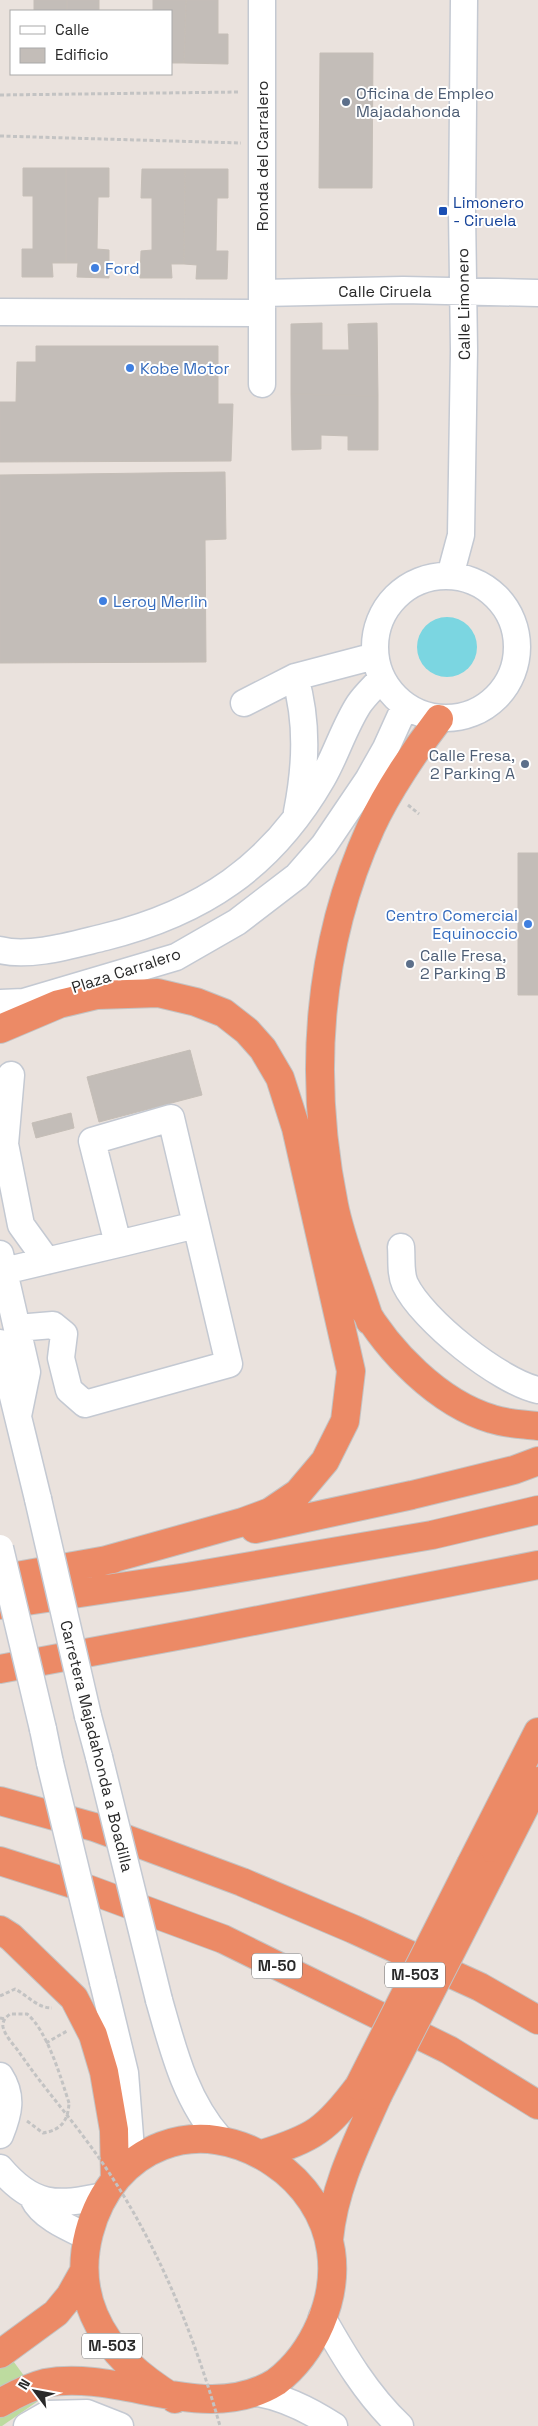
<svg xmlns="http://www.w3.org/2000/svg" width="538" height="2426" font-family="'Space Grotesk',sans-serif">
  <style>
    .green { fill: #bddb9f }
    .water { fill: #7bd6e1 }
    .building { fill: #c3bdb8; stroke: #c5beb7 }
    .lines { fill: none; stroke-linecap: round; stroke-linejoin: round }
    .minor-casing { stroke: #c4c9d2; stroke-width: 29 }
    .highway-casing { stroke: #c3c3c3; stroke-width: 30 }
    .path { stroke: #c3c3c3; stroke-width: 3; stroke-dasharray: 4 2.5; stroke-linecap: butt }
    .minor { stroke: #fff; stroke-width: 26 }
    .highway { stroke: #ec8a66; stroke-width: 28 }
    .minor-bridge-casing { stroke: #c4c9d2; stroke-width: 29; stroke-linecap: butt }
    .highway-bridge-casing { stroke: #c3c3c3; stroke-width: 30; stroke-linecap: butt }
    .path-bridge { stroke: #c3c3c3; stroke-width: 3; stroke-dasharray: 4 2.5; stroke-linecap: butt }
    .minor-bridge { stroke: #fff; stroke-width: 26 }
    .highway-bridge { stroke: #ec8a66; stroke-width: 28 }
    .service-dot { fill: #5c6f8a; stroke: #fff; stroke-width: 2 }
    .transit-dot { fill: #1a4fb4; stroke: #fff; stroke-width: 2 }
    .shop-dot { fill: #3f7fe0; stroke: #fff; stroke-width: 2 }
    .labels { text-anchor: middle; stroke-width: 4; stroke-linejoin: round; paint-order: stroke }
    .shield { fill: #fff; stroke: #696969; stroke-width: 1 }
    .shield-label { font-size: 15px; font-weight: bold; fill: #292929 }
    .service-label { font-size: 16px; fill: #4e5e75; stroke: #fff; text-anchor: start }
    .street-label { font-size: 16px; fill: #292929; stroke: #fff }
    .transit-label { font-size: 16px; fill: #164399; stroke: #fff; text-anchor: start }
    .shop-label { font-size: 16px; fill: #366cbe; stroke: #fff; text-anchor: start }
  </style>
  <rect width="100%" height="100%" fill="#eae2dd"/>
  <path class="green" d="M0,2343L41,2399L2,2426H0Z"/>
  <path class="water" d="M417 647a30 30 0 1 1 60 0a30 30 0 1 1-60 0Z"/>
  <path class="building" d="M34,0H67V11H34Z
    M67,0H99V11H67Z
    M153,0H186L184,63H171V11H153Z
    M186,0H218V34H228V64L184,63Z
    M320,53H373L372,188H319Z
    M23,168H66V263H52L53,277H22V249H33V196H23Z
    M66,168H109V197H98L97,249L109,250V278L77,277L78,263H66Z
    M142,169H185L184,264H171L172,278H140L141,251L152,250V198H141Z
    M185,169H228V198H217L216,251H228L227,279H196L197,265L184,264Z
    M322,323V350H349L348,324L377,323L378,396L291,394V324Z
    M36,346H218V404H233L231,461L0,462V402H16L17,362H36Z
    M291,394L378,396V450H348V436L321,435V449L292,450Z
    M225,472L226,539L205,540L206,662L0,663V475Z
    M518,853H538V995H518Z
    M190,1050L202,1095L99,1122L87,1077Z
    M71,1113L74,1128L36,1138L32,1123Z"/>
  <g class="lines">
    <g class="minor-casing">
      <path id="minor" d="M262,0V384
        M262,293L403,290L538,293
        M0,312L262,313
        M375 647a71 71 0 1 1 142 0a71 71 0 1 1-142 0Z
        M450,576L461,535L464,350L462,212L464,0
        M295,677C308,722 306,766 297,812
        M244,703L295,677L375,656
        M0,950C30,958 75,944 105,937C202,913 271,867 322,779C336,755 344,727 359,704C365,695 375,686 382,678
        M0,1003L24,1002L176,957L237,922L297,876L324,845L368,780L386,748L405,706
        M11,1075L5,1144L21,1225L47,1261
        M118,1244L196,1225
        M401,1247C402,1259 400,1273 405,1284C422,1320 500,1382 538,1390
        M0,1254L27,1372L18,1416
        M4,1271L118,1244L92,1141L171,1118L229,1364L85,1404L69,1390L61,1358L64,1334L53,1325L17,1328
        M0,1343L38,1499
        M88,1716L99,1757
        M43,1729L50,1763
        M103,1982L125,2073L132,2162
        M159,2000C173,2049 185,2100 220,2139
        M0,2076C13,2096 9,2113 0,2135
        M0,2168C33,2207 56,2206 104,2196
        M33,2198C42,2217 69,2228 88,2237
        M322,2317C344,2356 367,2395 400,2426
        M258,2393C286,2398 311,2411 334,2426
        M27,2426L48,2414L87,2413L120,2426"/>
    </g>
    <g class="highway-casing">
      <path id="highway" d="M0,1029L59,1004L97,995L158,993L196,1002L224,1013L247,1031L263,1049L280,1078L296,1128L351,1371L345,1421L325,1461L298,1493L270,1512L243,1522L96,1563
        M361,1304C388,1351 438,1403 492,1419C507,1424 523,1424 538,1426
        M370,1321C359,1285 341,1241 334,1205C308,1078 317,946 371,827C387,792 416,749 439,719
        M255,1529L412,1495L514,1470L538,1461
        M0,1579L113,1559
        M0,1605L187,1577L432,1535L538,1510
        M0,1669L198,1632L538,1565
        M0,1801L94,1827L242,1882L353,1929L480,1987L538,2020
        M0,1861L85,1888L223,1939L449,2050L538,2105
        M471,1864L538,1732
        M490,1875L538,1781
        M0,1930L11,1937L74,1998L93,2035L104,2072L114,2130L115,2180
        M262,2154C314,2138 326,2130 359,2086
        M329,2239C334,2187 357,2142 378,2095
        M0,2354L56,2313L70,2296L84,2271
        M0,2403C14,2395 29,2387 45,2383C121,2369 206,2426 276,2382C314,2353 338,2299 331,2251C326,2215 304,2183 274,2163C199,2112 112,2145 89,2233C82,2260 83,2289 94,2315C110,2353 141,2378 175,2399"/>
    </g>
    <path class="path" d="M0,95L239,92
      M0,136L241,143
      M408,805L419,814
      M0,1996L15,1989C27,1995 37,2008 52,2008
      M0,2018L5,2019
      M46,2043L67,2031
      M27,2121L43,2133C61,2130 68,2121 69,2103"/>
    <use href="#minor" class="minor"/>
    <use href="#highway" class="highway"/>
    <g class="minor-bridge-casing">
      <path id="minor-bridge" d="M38,1499L88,1716
        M0,1548L43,1729
        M99,1757L159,2000
        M50,1763L103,1982"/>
    </g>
    <g class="highway-bridge-casing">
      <path id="highway-bridge" d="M359,2086L471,1864
        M378,2095L490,1875"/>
    </g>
    <path class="path-bridge" d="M69,2103C61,2078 47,2030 27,2014H10C6,2017 2,2021 3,2027C5,2036 14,2045 19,2052C40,2083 64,2110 86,2140C150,2225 191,2324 220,2426"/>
    <use href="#minor-bridge" class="minor-bridge"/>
    <use href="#highway-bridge" class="highway-bridge"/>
  </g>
  <g class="service-dot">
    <circle cx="346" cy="102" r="5"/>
    <circle cx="525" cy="764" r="5"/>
    <circle cx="410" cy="964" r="5"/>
  </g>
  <rect class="transit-dot" x="438" y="206" width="10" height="10" rx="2.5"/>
  <g class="shop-dot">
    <circle cx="95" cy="268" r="5"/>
    <circle cx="130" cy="368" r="5"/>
    <circle cx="103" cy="601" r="5"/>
    <circle cx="528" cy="924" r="5"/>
  </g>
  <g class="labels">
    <g class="shield">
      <rect x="252" y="1953.5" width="50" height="25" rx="4"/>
      <rect x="385" y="1962.5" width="60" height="25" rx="4"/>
      <rect x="82" y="2333.5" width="60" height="25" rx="4"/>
    </g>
    <g class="shield-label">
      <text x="277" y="1971">M-50</text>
      <text x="415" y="1980">M-503</text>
      <text x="112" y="2351">M-503</text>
    </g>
    <g class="service-label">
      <text x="356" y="99">Oficina de Empleo<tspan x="356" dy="18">Majadahonda</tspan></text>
      <text x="515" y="761" text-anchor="end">Calle Fresa,<tspan x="515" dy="18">2 Parking A</tspan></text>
      <text x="420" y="961">Calle Fresa,<tspan x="420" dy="18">2 Parking B</tspan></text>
    </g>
    <g class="street-label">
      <text transform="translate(262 156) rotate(-90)" y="6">Ronda del Carralero</text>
      <text x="385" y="297">Calle Ciruela</text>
      <text transform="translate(463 304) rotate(-91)" y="6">Calle Limonero</text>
      <text transform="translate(126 970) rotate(-18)" y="6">Plaza Carralero</text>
      <text transform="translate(97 1746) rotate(76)" y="6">Carretera Majadahonda a Boadilla</text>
    </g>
    <g class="transit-label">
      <text x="453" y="208">Limonero<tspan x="453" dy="18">- Ciruela</tspan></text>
    </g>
    <g class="shop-label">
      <text x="105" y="274">Ford</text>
      <text x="140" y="374">Kobe Motor</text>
      <text x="113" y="607">Leroy Merlin</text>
      <text x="518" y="921" text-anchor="end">Centro Comercial<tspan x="518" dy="18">Equinoccio</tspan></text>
    </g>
  </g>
  <rect x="10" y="10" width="162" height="65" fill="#ffffff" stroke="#a9a9a9"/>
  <rect x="20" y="26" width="25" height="8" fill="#ffffff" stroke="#a9a9a9"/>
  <text x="55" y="35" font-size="15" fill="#292929">Calle</text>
  <rect x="20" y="48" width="25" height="15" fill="#c3bdb8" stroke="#a9a9a9"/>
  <text x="55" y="60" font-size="15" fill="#292929">Edificio</text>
  <g transform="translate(35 2391) rotate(302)" stroke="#ffffff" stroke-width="4" paint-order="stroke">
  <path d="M0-4L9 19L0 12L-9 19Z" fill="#292929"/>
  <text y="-8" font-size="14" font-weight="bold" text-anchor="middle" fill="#292929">N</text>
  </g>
</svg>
